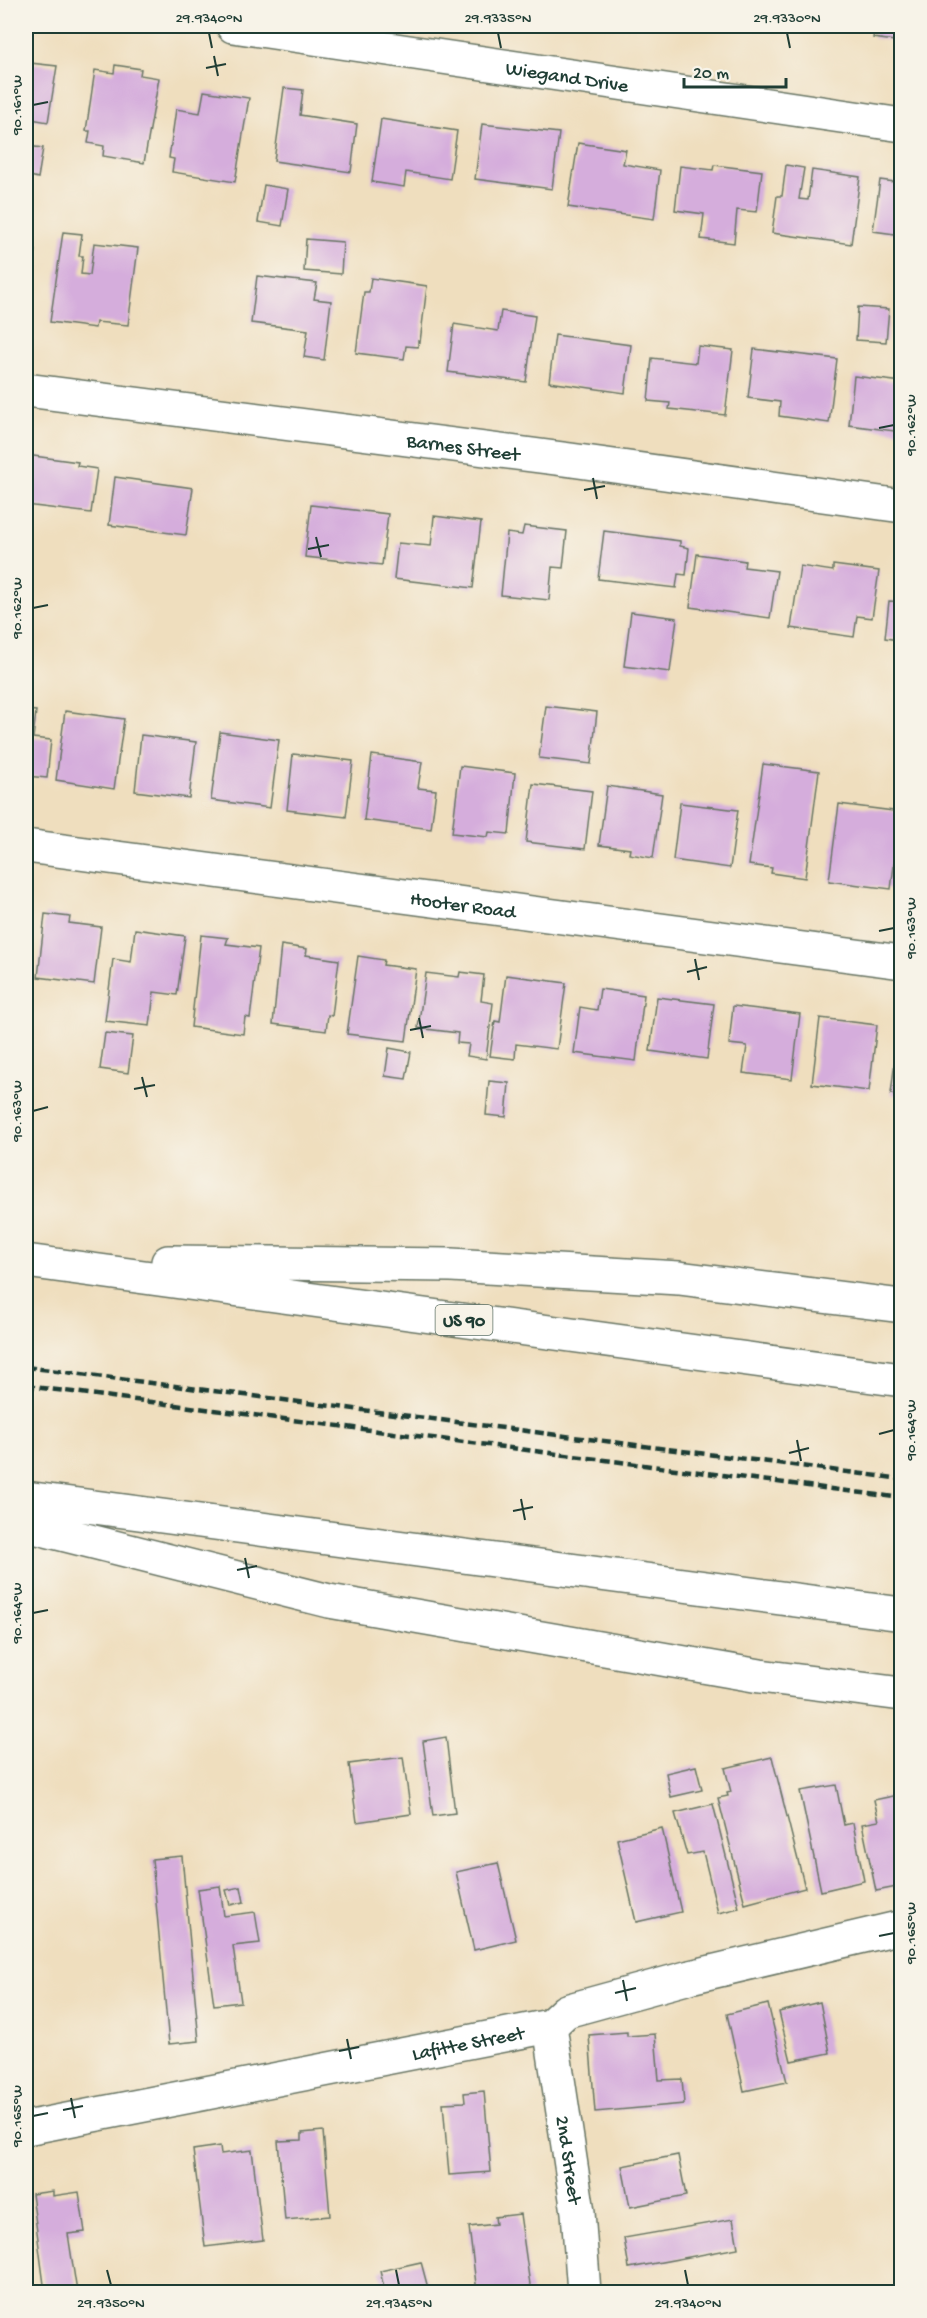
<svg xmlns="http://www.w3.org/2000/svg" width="927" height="2318" font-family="'Gochi Hand',sans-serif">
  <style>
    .building { fill: #d5addc }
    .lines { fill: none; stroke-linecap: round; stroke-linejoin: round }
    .minor-casing { stroke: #687564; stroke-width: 36 }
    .highway-casing { stroke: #687564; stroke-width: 36 }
    .minor { stroke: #fff; stroke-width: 33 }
    .highway { stroke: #fff; stroke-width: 33 }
    .rail { stroke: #1f3d34; stroke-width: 4.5; stroke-dasharray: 9 4.5; stroke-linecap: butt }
    .ticks { fill: none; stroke: #1f3d34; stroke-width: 2 }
    .labels { text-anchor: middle; stroke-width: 4.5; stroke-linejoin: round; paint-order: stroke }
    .shield { fill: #f7f3e8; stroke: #60746a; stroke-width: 1.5 }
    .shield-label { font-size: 18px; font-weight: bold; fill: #1f3d34 }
    .street-label { font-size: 20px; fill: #1f3d34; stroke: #f7f3e8 }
    .neatline { fill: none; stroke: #1f3d34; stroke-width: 2 }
    .ticks-label { font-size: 15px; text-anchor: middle; fill: #1f3d34 }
  </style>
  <rect width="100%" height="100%" fill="#f7f3e8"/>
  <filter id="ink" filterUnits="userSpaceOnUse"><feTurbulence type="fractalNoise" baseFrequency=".0167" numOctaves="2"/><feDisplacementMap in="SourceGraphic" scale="12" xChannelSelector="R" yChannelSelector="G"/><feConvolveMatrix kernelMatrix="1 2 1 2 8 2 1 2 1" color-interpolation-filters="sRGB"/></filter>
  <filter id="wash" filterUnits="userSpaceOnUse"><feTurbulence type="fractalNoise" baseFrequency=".008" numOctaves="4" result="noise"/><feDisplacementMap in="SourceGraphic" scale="24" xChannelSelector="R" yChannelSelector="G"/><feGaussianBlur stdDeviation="1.35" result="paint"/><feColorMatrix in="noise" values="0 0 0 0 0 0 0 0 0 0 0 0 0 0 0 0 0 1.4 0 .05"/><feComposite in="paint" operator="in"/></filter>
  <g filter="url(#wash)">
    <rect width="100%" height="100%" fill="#efdebe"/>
    <g id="blocks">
      <path class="building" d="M875,26H902V42L873,38Z
        M30,63L57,66L48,122L26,118V71H29Z
        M115,65L141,69L140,75L159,78L144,163L103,156L104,146L88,143L90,131H86L95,70L114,73Z
        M284,88L303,90L300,115L357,124L351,172L274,161Z
        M204,91L249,98L235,182L172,172L174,159L169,158L176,109L200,113Z
        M381,119L457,131L450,179L406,172L404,187L372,182Z
        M482,124L559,133L552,189L475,179Z
        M578,143L626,150L623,164L660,170L654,219L568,207Z
        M26,146L43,148L38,178L26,175Z
        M714,165L762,171L757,212L737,210L734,243L701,239L704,214L675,210L680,166L713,170Z
        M786,165L804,168L799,199L808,200L812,170L860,177L851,244L772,233L777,196H782Z
        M880,180L902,183V235L873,231Z
        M264,185L288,189L282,226L258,222Z
        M63,232L82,234L79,256H83L81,274L90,275L94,243L138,248L128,325L96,322L95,328L50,322Z
        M306,239L343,242L341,274L304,271Z
        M26,249L35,250L30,287H26Z
        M257,276L317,283L314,299L331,301L324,360L304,357L308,330L251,323Z
        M371,278L427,286L420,342L418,341V347L406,346L404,359L356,353L364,292H369Z
        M858,307L889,309L886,342L856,340Z
        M501,311L535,316L526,382L448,372L454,324L498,331Z
        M555,335L631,345L625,393L549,382Z
        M698,346L733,350L725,415L669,409L670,403L648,401L652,358L696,363Z
        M754,349L837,359L829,423L779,416L780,402L748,398Z
        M854,376L902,382V432L849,425Z
        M26,455L78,462L77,466L97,469L91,513L26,505Z
        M115,477L193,488L186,535L109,525Z
        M311,505L388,514L382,565L305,557Z
        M434,516L481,522L473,588L394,579L398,543L431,546Z
        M524,526L567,531L563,568L552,567L549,600L501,595L507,533L522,535Z
        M604,531L680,541V546L689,548L686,575L678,574L676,588L598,579Z
        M697,554L745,561L744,567L777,571L770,618L690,607Z
        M833,565L879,571L872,618L857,616L854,637L791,628L800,566L833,571Z
        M889,601L902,602V657L897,656L899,640L885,638Z
        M631,612L677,618L670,672L624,666Z
        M546,706L597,712L591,764L539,758Z
        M26,710L36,711L33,738L51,740L47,778L26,776Z
        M65,711L124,719L114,789L56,780Z
        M220,732L279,740L270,808L211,800Z
        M141,735L196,742L189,798L135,791Z
        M293,754L353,761L346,817L287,810Z
        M372,755L422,762L418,788L436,790L431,829L364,820Z
        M763,764L819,771L805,878L771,873L772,868L749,865Z
        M460,766L515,773L509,834L489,832L488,837L452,833Z
        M533,784L592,791L585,849L526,842Z
        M607,786L662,794L653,858L629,854L630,849L599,845Z
        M680,803L738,810L730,868L673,860Z
        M839,804L901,812L891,889L829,881Z
        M45,914L70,917L69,923L101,927L94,984L38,977Z
        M135,929L185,936L177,995L154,992L150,1026L105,1021L113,959L131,962Z
        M201,935L228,938L226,944L259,948L250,1018L245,1017L243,1034L191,1027Z
        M281,945L307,949L306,955L339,960L332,1016L328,1015L326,1031L273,1024Z
        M358,956L384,960L383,965L416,969L406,1041L347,1034Z
        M460,972L484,975L481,1001L493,1003L486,1059L467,1056L469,1044L457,1043L458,1033L418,1028L426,973L459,977Z
        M506,975L566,983L557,1049L516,1044L515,1059L490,1056L495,1021L500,1022Z
        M600,989L644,995L636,1061L574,1053L580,1007L597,1010Z
        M657,997L714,1004L707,1059L650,1051Z
        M733,1006L800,1014L792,1079L743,1073L747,1046L729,1044Z
        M820,1018L877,1025L869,1091L812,1084Z
        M899,1027L902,1028V1096L891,1094Z
        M105,1033L133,1036L128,1073L100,1069Z
        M389,1048L411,1052L406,1079L385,1076Z
        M489,1081L509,1083L506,1117L486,1115Z
        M446,1737L455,1813L433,1816L423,1741Z
        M403,1757L411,1814L357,1822L349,1764Z
        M772,1757L805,1888L745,1904L718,1798L728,1796L727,1793L731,1792L725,1768Z
        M696,1766L702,1790L671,1797L666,1773Z
        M836,1785L844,1825L853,1823L864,1881L821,1891L800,1791Z
        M898,1795L902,1810V1886L876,1891L862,1824L879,1821L874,1800Z
        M713,1804L739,1908L718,1913L703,1852L687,1855L675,1813Z
        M662,1828L681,1912L636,1922L617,1839Z
        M182,1856L199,2041L169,2044L152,1859Z
        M498,1863L516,1940L474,1950L456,1872Z
        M220,1886L224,1916L255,1912L260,1943L233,1946L241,2002L214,2005L198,1889Z
        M241,1887L244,1902L230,1905L226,1890Z
        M902,1977V2005H901L895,1978Z
        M820,2002L830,2053L791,2061L779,2012Z
        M768,2004L787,2082L744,2091L727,2014Z
        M627,2032V2036L655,2034L659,2080L682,2079L684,2104L595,2112L589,2035Z
        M484,2091L491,2172L449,2175L443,2103L465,2102L464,2093Z
        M323,2131L330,2216L285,2220L278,2141L302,2140V2133Z
        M220,2146L221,2154L252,2150L263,2240L205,2247L193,2150Z
        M678,2155L686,2196L630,2207L622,2166Z
        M53,2191V2196L79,2192L85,2232L68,2234L77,2292H45L32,2194Z
        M520,2214L531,2292H477L469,2227L496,2224L495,2217Z
        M733,2219L738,2248L629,2268L624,2238Z
        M421,2262L429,2292H385L380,2271Z"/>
    </g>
  </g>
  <g filter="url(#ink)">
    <use href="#blocks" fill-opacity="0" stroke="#687564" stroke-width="1.5"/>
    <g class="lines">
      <g class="minor-casing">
        <g id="minor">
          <path id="s1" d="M233,26L902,125"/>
          <path id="s2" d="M26,390L571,460L902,506"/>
          <path id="s3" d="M26,846L902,962"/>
          <path id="s4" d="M550,2026L578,2212L584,2292"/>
          <path id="s5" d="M26,2128L550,2026L566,2011L690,1977L902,1927"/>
        </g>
      </g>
      <g class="highway-casing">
        <path id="highway" d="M26,1261L902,1380
          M168,1262L451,1265L679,1278L902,1306
          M26,1498L902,1614
          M26,1525L329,1601L760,1676L902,1694"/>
      </g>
      <use href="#minor" class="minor"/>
      <use href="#highway" class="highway"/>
      <path class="rail" d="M26,1367L902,1479
        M26,1386L902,1498"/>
    </g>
  </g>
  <path class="ticks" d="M209,33L212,48M498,33L501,48M787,33L790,48M214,56L218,76M206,68L226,64M33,105L48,102M879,428L894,425M593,478L597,499M584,490L605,486M316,537L321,557M308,549L329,545M33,608L48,605M879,931L894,928M695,959L699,980M687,972L707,967M419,1018L423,1038M410,1030L431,1026M142,1077L147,1097M134,1089L155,1085M33,1111L48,1107M879,1434L894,1430M797,1440L801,1461M789,1453L809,1448M521,1499L525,1520M513,1511L533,1507M245,1558L249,1578M237,1570L257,1566M33,1613L48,1610M879,1936L894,1933M623,1980L627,2001M615,1993L636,1988M347,2039L351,2059M339,2051L359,2047M71,2098L75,2118M63,2110L83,2106M33,2116L48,2113M107,2270L111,2285M396,2270L399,2285M685,2270L688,2285"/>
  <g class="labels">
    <rect class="shield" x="435.5" y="1305" width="57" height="30" rx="4.5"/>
    <g class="shield-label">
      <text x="464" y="1326">US 90</text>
    </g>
    <g class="street-label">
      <text dy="7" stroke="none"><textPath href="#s1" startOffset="338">Wiegand Drive</textPath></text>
      <text dy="7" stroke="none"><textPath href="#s2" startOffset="441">Barnes Street</textPath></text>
      <text dy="7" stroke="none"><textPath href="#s3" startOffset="441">Hooter Road</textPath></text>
      <text dy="7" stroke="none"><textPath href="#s5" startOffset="450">Lafitte Street</textPath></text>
      <text dy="7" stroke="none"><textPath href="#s4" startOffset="135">2nd Street</textPath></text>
    </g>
  </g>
  <rect width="927" height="2318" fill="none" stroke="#f7f3e8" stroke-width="66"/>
  <path d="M684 78v9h102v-9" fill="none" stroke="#1f3d34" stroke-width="3"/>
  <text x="693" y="78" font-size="18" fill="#1f3d34" stroke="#f7f3e8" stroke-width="4.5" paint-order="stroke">20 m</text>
  <rect x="33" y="33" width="861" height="2252" class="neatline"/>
  <g class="ticks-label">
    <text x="209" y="22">29.9340°N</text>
    <text x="498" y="22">29.9335°N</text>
    <text x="787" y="22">29.9330°N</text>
    <text transform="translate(16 105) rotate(-90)" y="5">90.161°W</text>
    <text transform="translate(910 425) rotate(-90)" y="5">90.162°W</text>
    <text transform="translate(16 608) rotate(-90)" y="5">90.162°W</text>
    <text transform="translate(910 928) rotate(-90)" y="5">90.163°W</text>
    <text transform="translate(16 1111) rotate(-90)" y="5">90.163°W</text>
    <text transform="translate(910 1430) rotate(-90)" y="5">90.164°W</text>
    <text transform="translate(16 1613) rotate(-90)" y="5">90.164°W</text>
    <text transform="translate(910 1933) rotate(-90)" y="5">90.165°W</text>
    <text transform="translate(16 2116) rotate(-90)" y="5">90.165°W</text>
    <text x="111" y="2307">29.9350°N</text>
    <text x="399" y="2307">29.9345°N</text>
    <text x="688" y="2307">29.9340°N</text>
  </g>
</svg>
